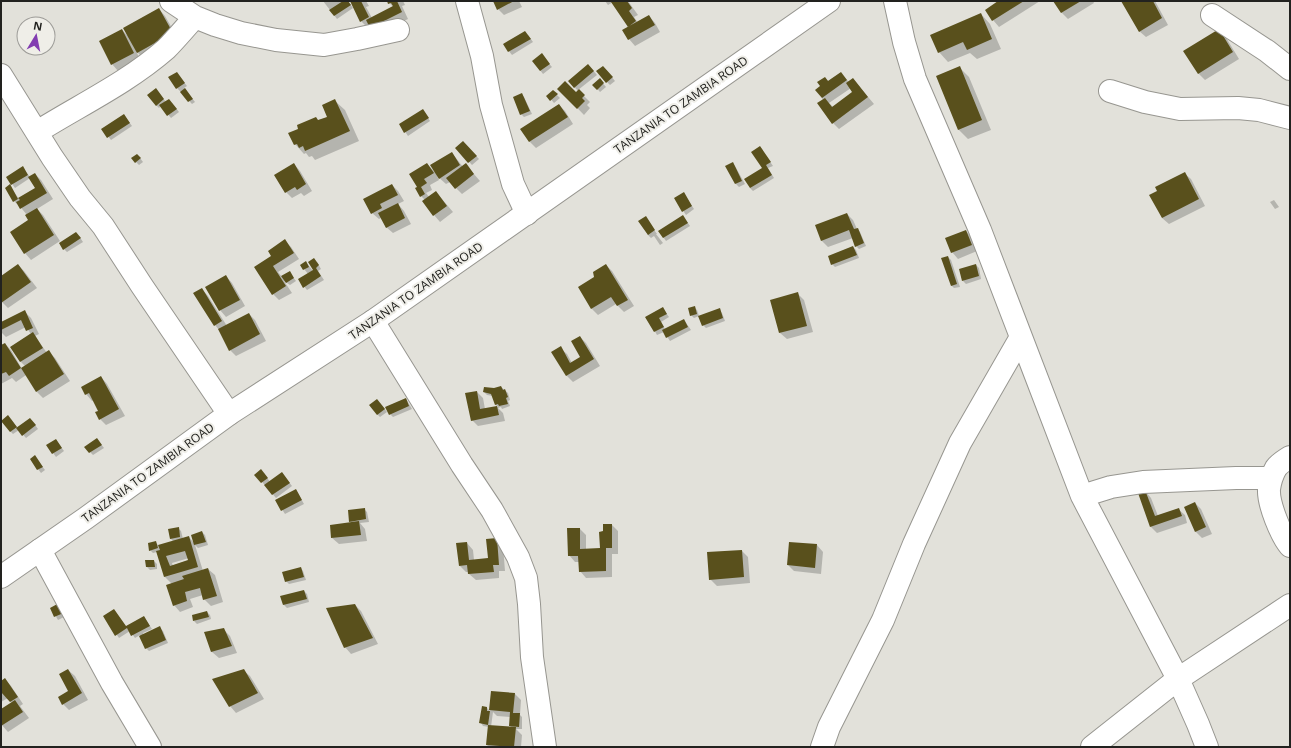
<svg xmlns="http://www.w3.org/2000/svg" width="1291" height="748" font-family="'Open Sans',sans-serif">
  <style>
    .shadow { fill: #0003; fill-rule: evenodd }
    .building { fill: #59501c; fill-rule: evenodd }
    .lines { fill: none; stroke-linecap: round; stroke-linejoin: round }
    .minor-casing { stroke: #979690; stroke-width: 24 }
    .highway-casing { stroke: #979690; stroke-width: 24 }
    .minor { stroke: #fff; stroke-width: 22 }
    .highway { stroke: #fff; stroke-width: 22 }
    .labels { text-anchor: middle; stroke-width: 4; stroke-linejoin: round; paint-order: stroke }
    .street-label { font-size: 12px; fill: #22221f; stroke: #efeee8 }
  </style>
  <rect width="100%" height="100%" fill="#e2e1da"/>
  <path class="shadow" d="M323,1H348L353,8L337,19Z
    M351,1H366L369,6L366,7L372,18L393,7L388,1H403L405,5L402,6L408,19L377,34L367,27L361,21Z
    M494,1H519L522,7L504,15L498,9Z
    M605,1H628L638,15L634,17L638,23L649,16L655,23L660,32L635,46L629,39V27L613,2L608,5Z
    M1000,1H1040L999,27L993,20Z
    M1055,1H1093L1094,3L1068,19L1062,13Z
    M1122,1H1155L1168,25L1146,37L1139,31Z
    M159,9L165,16L179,40L144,59L136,51L140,59L118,71L112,64L122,30L128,36Z
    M981,14L990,24L1001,49L977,59L970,53L948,62L939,52Z
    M1219,30L1225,36L1239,59L1205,80L1198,73Z
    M528,35L533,42L512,55L504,45Z
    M544,58L552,67L543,74L533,61Z
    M591,68L597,75L578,90L590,102L587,105L590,108L584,115L559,89L576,93L578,91L569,81Z
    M960,68L969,77L991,130L968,139L958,129Z
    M606,70L615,81L610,85L607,82Z
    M840,73L849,82L853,79L874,104L839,129L833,123L822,98L821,87L825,78L828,81ZM851,88L854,92L833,107L829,103Z
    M179,76L187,86L184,88L195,102L192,104L177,88L170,78Z
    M600,80L606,87L600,92L594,85Z
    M553,91L560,98L554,103L548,96Z
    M158,92L166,102L172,103L179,112L171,118L161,106L159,108L156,105Z
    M521,94L524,97L532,114L524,117L521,114Z
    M335,101L345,110L359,141L315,160L312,156L309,157L306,153L304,154L295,144L319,121L328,117Z
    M559,105L565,111L573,124L536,148L530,142L522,129Z
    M424,112L430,121L408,136L400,124Z
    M124,115L132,126L111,140L103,130Z
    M463,142L479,159L472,165L456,148Z
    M760,147L773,166L768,168L774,178L753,191L750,188L763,169Z
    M452,153L463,167L466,165L480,181L462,194L450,182L446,184L437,176L439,180L430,185L432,190L426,193L429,197L436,192L453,212L440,222L434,215L425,200L421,196L418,187L427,164L435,172Z
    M140,158L143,162L139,165L136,162Z
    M294,164L300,171L312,191L304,196L301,193L292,198L286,192Z
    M733,164L735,166L745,184L739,187L736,184L727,166Z
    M23,168L30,177L35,174L41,180L53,199L37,209L43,215L60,241L31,260L25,253L30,220L27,215L18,204H17L14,201L6,188L10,186L19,199L36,189L30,178L15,188L8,178Z
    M1184,173L1191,179L1205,206L1169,224L1162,218Z
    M392,185L398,191L404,201L398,204L404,211L411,224L393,233L386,227L381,218L379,219L372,213Z
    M686,197L694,209L686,215L675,199Z
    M1274,200L1279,207L1275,209L1270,202Z
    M847,214L853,220L857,229L860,232L866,246L859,249L856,246L853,238L828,247L822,241L816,226Z
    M683,216L690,226L666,241L659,231Z
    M648,221L657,234H656L663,243L660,245L654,236L651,238L648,235L640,222Z
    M966,231L972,237L977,251L958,259L952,252Z
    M79,236L83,242L67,252L64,249Z
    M285,241L291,247L299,259L278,272L282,277L289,272L296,281L290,285L284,281L292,293L279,300L273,294L272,256Z
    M853,247L856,250L859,258L835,267L832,264Z
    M948,257L951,260L960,287L954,288L951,285Z
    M306,262L313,271L317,262L321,269L318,271L324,280L307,290L299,280L308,274L301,265Z
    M18,265L24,271L37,288L8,308L1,301V276L2,277Z
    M606,265L612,271L634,306L624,312L616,304L598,315L592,309L579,287L595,278Z
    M976,265L979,268L981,279L966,284L963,281Z
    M226,276L232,283L245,306L226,317L220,310Z
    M202,289L208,296L227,326L249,314L255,320L266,341L236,356L230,350L219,330L215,325Z
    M797,293L804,300L813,332L787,339L780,333Z
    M694,307L697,310L699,316L694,318L691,315Z
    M663,309L669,317L661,322L665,329L684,320L691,330L670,341L664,332L657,335L647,317Z
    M719,310L722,313L725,321L706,328L703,325Z
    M25,312L31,318L39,334L35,336L47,353L49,352L55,358L70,381L43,398L37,392L26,375L16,382L12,378L1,384V346L5,344L11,350L22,369L26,367L21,362L11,347L31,334L26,327L6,337L1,332V323Z
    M580,337L586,343L600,366L573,382L566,375L560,348L567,354L572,363L582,357Z
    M101,377L107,384L125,416L106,425L100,419V411L94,400L92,401L86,394Z
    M501,387L508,393L510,400L508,401L510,406L502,409L501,407L498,408L503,413L505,421L478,426L472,420L477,392L483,398L485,409L498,407L496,405L493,396L487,395L484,392Z
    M406,399L412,409L393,417L390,414Z
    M380,403L387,412L380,417L377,414Z
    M11,419L18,429L33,422L38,429L26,438L19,430L13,434L10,431Z
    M97,439L104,448L93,455L90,452Z
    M56,440L64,451L56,457L48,446Z
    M35,457L45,470L41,473L31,460Z
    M264,473L270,482L282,473L292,486L276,498L256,475Z
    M296,490L304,504L285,514L276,500Z
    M1145,491L1151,498L1158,516L1178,509L1185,515L1187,523L1157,533L1151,527L1139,493Z
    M1195,503L1201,509L1212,534L1202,538L1196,532Z
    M364,509L367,512L369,522L360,523L365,529L367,541L339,544L332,538L352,523L350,521Z
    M612,525L618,531V554H612V577L586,578L580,571L579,562H575L569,555L580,529L586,535V549H601L604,532Z
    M178,528L181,531L183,539L189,537L194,543L202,532L205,535L208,545L198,548L195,545L203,571L208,569L215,575L223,602L211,606L204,599L203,595L190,599L193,607L180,612L174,605L172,584L165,577L157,552L153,553L150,550L155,542L159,546L174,542L170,538ZM189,558L190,561L173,566L172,563Z
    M496,539L503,546L505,571H499V578L476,580L469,574V572H466L460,566L467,543L473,550L474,560L489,559Z
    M817,545L823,552L821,574L794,571L788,565Z
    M742,551L748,557L750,583L717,586L710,579Z
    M154,561L157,564V569L150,570L147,567Z
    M301,568L303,571L306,580L289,584L286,581Z
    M304,591L307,594L309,602L287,608L284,605L281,597Z
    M355,605L361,611L378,644L351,654L345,647Z
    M51,608L68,615L58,620Z
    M114,610L126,627L144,617L152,629L143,633L144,635L160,628L163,631L168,643L149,651L146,648L140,635L135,638L130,631L119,638L104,616Z
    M207,612L210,615L211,619L197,624L194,621Z
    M223,629L230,636L237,653L219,658L212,652L205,633Z
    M68,670L75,676L88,700L69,710L63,704L70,691Z
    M243,670L250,676L264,699L236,713L230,706Z
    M5,679L11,686L23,704L20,706L29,718L8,732L1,724V707L2,709L12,703L8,698L1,702V682Z
    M492,692L515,694L521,700L520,715L522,717V729H516L522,735L521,747H489L487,745L489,727L483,726L481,723L487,708L490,711ZM493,712L497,716L511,717L510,726L513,728L491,727Z"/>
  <path class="building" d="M343,1H348L351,5L334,16L329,10Z
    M350,1H361L369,17L360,22Z
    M387,1H397L402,12L370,28L366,20L393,6L391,3L388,4Z
    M493,1H514L497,10Z
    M612,1H627L632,8L629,11L636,21L628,27L611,2Z
    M998,1H1024L992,21L985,10Z
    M1053,1H1081L1061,13Z
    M1121,1H1153L1162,18L1139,32Z
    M159,8L173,33L137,53L123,28Z
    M981,13L992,39L967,50L963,42L938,53L930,35Z
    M649,15L655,25L628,40L622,30Z
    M122,29L134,53L111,65L99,41Z
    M1219,29L1233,52L1198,74L1183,51Z
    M525,31L531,39L508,52L503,44Z
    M542,53L550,64L540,71L532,61Z
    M588,64L594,71L574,88L568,81Z
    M603,66L613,77L606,83L596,71Z
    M960,66L982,120L958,130L936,76Z
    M177,72L185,83L176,89L168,77Z
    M841,72L847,80L822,98L815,90L820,86L817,82L825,77L828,81Z
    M600,78L604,83L597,90L592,85Z
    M853,78L868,97L832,124L817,103L825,98L832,107L852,92L846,83Z
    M565,81L576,92L579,89L585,95L582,98L585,101L577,109L557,89Z
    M156,88L164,99L156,106L147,95Z
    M185,88L193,99L188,102L180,92Z
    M553,90L558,94L550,101L546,96Z
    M522,93L530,111L520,115L513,97Z
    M169,99L177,109L167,116L159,105Z
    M335,99L350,131L305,151L303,146L299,148L297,144L294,145L288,133L298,129L297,125L316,117L318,120L327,117L322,105Z
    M559,104L568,117L529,142L520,129Z
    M423,109L429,118L404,133L399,124Z
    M124,114L130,123L107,138L101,129Z
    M463,141L477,156L468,163L455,148Z
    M760,146L771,162L766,165L772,175L750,188L744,179L762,168L751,152Z
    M452,152L460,165L439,179L430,165Z
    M137,154L141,158L135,163L131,158Z
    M733,162L742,181L735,184L725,166Z
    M294,163L306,184L297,190L295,187L285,193L274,175Z
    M427,163L434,173L424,179L427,183L421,187L425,194L420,197L415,188L417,187L409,174Z
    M466,163L474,174L455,189L446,178Z
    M23,166L28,175L11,185L6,177Z
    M1185,172L1199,199L1162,218L1149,195L1157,191L1155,187Z
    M35,173L47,193L20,209L16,202L20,200L18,198L35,188L28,177Z
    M10,184L18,199L13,202L5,188Z
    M392,184L398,195L380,204L382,208L371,214L363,199Z
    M436,191L447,206L433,216L422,201Z
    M684,192L692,206L682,212L674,198Z
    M398,203L405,218L386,228L378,213Z
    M37,208L54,235L24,254L10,232L28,220L25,215Z
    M847,213L854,229L858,228L864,243L855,247L849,230L821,241L815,225Z
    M683,215L688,223L663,238L658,231Z
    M646,216L655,230L648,235L638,221Z
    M966,230L972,245L951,253L945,238Z
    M76,232L81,238L63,250L59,243Z
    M285,239L294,253L273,266L286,286L272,295L254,267L271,256L268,251Z
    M853,246L857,255L831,265L828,256Z
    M948,256L957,284L951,286L941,258Z
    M314,258L319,265L316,268L321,276L303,288L298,279L313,270L308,262Z
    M306,261L309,267L303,270L300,265Z
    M18,264L31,282L1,303V276Z
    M606,264L628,300L617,306L611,297L591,309L578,287L594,277L593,272Z
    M976,264L979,276L962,281L959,269Z
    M290,271L294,278L286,283L281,276Z
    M226,275L240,300L219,311L205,287Z
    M202,288L222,321L214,326L193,293Z
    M798,292L807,326L779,333L770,300Z
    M695,306L697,314L690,316L688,308Z
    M663,307L667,314L659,318L664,327L654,332L645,317Z
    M720,308L723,318L702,326L698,316Z
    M25,310L33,328L26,331L21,320L1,330V322Z
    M249,313L260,334L229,351L218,329Z
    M684,319L688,327L666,338L662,330Z
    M33,332L43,348L20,362L10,347Z
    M580,336L594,359L566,376L551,352L561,346L570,363L580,357L571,341Z
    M5,343L21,368L9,376L6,372L1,374V345Z
    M49,350L64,374L36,392L21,368Z
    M101,376L119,409L99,420L95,412L98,411L89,393L85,395L81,387Z
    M501,386L503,390L505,389L508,397L506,398L508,404L499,406L498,404L495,405L491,394L483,392L484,387L494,388Z
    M477,391L480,409L497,406L499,415L471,421L465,393Z
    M406,398L409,406L389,415L385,407Z
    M377,399L385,409L377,415L369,405Z
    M8,415L17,427L10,432L1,421Z
    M30,418L36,425L22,436L16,428Z
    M97,438L102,445L89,453L84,447Z
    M56,439L62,448L52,454L46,445Z
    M35,455L43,467L37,470L30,459Z
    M261,469L268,478L261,483L254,475Z
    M282,472L290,483L272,495L264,485Z
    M296,489L302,500L281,511L275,500Z
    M1145,490L1155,516L1179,508L1182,516L1150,527L1138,493Z
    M1195,502L1206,527L1195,532L1184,507Z
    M365,508L366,519L349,522L348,510Z
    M359,521L361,535L331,538L330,525Z
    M603,524H612V548H606V571L579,572L578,556H568L567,528H580V549L600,548L599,532L603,531Z
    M179,527L180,537L170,539L168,529Z
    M202,531L206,542L194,545L191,535Z
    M189,536L198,567L164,577L156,551L160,550L158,545ZM185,551L188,560L170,566L166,556Z
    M497,538L499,565H493L494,572L468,574L467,565L459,566L456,543L467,542L469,560L488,558L486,539Z
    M156,541L158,548L149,551L148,543Z
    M789,542L817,544L815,568L787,565Z
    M742,550L744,577L709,580L707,552Z
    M145,560H154L155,567H146Z
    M301,567L304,577L285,582L282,572Z
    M208,568L217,596L203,600L200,588L185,592L187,601L173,606L166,585L184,579L182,576Z
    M304,590L307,599L283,605L280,596Z
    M61,602L66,612L54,617L50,608Z
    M355,604L373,638L344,648L326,608Z
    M114,609L126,626L144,616L150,626L131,636L127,628L115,636L103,616Z
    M207,611L209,617L193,621L192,615Z
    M160,626L166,640L145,649L139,636Z
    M224,628L232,646L211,652L204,632Z
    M68,669L82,693L62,705L58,697L68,691L59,674Z
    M244,669L258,693L229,707L212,679Z
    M5,678L18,697L10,702L1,692V681Z
    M491,691L515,693L513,713H520L519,727L509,726L510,712L489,710Z
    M15,700L23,712L1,726V709Z
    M482,706L487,707V711H490L488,725L479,723Z
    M488,725L516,727L514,747L486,745Z"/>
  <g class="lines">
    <g class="minor-casing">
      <path id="minor" d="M171,1L195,17L215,25L241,33L276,40L324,45L357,39L398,30
        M467,1L482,56L491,105L513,184L527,214
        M895,1L904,42L915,79L980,230L1082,496L1178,679L1198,724L1207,747
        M1212,15L1267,51L1290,69
        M1,75L52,157L80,198L103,226L142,286L229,414
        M1110,91L1145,102L1180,109L1238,108L1259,110L1290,118
        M37,132C80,105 127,83 166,49C176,39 185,28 195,17
        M373,321L462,465L492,510L518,557L526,578L529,604L532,657L545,747
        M1290,457C1285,460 1279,464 1276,468C1272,475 1270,482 1269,489C1268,504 1281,535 1290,546
        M1082,496L1111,487L1143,482L1236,478H1271
        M40,550L112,683L150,747
        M822,747L829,727L883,620L914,544L960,443L1021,337
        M1092,747L1178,679L1290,605"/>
    </g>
    <g class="highway-casing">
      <path id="highway" d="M1,577L86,518L229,414L373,321L829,1"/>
    </g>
    <use href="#minor" class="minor"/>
    <use href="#highway" class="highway"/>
  </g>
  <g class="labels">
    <g class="street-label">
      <text transform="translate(681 105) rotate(-35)" y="4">TANZANIA TO ZAMBIA ROAD</text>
      <text transform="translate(416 291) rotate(-35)" y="4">TANZANIA TO ZAMBIA ROAD</text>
      <text transform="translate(148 473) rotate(-36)" y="4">TANZANIA TO ZAMBIA ROAD</text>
    </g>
  </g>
  <rect width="1291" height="748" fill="none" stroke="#22221f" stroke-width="4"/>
  <g transform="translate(36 36) rotate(10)"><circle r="19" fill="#efeee8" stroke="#9d9c98"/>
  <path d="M0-3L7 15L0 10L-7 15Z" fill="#823db1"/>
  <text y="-6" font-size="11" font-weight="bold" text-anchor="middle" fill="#22221f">N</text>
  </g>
</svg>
